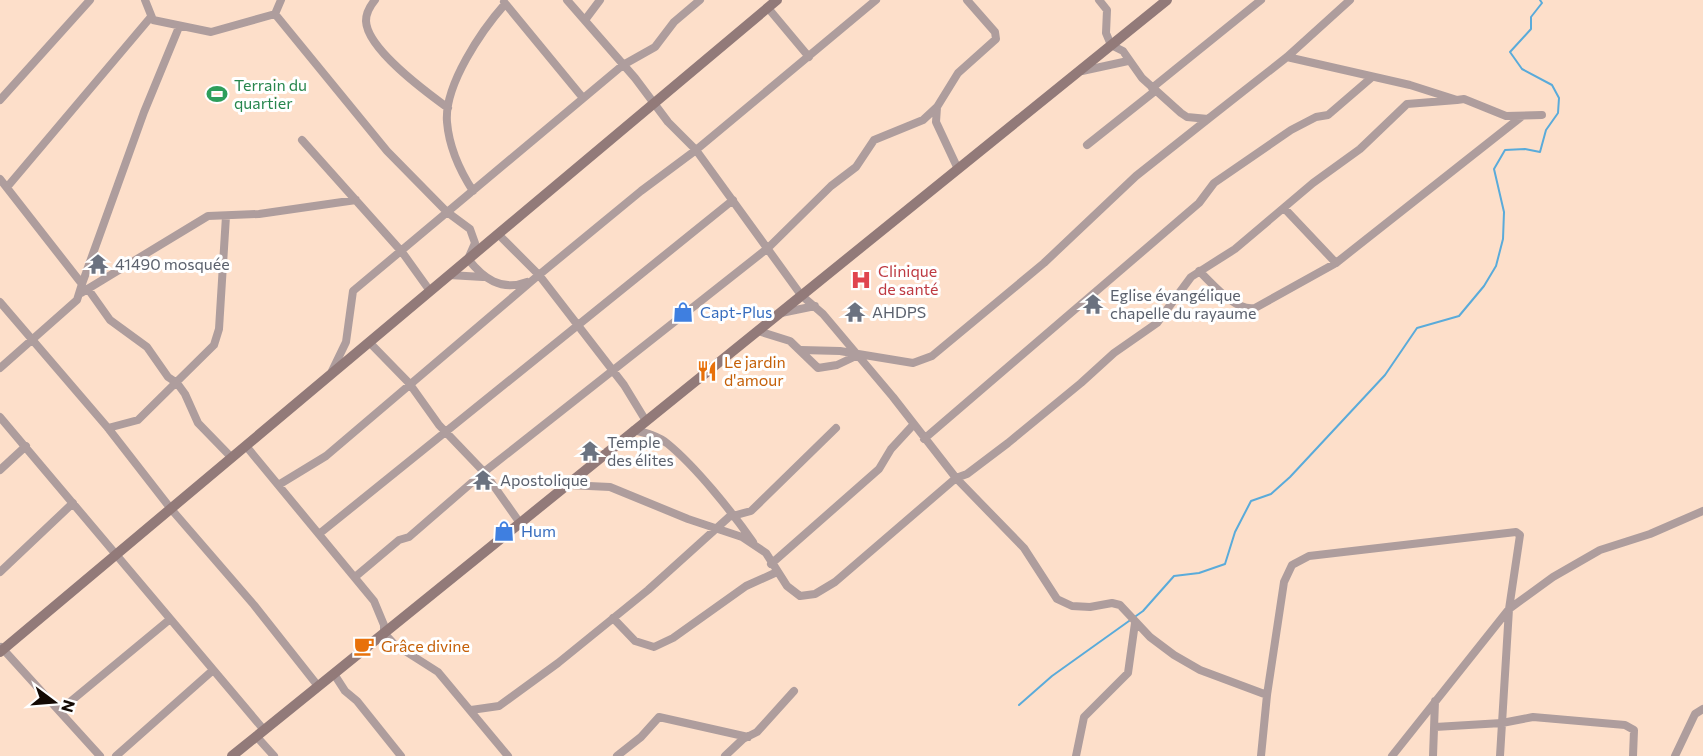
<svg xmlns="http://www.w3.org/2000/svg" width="1703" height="756" font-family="Commissioner,sans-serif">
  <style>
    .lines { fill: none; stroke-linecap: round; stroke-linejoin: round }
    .stream { stroke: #5aabda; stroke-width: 2 }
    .street { stroke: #ae9d9d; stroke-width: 8 }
    .secondary { stroke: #927a79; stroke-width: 10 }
    .labels { text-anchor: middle; stroke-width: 6; stroke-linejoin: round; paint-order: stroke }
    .leisure-label { font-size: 16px; fill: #27864d; stroke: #fff; text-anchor: start }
    .worship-label { font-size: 16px; fill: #5b616d; stroke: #fff; text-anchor: start }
    .health-label { font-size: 16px; fill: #be3a42; stroke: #fff; text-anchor: start }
    .shop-label { font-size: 16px; fill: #366cbe; stroke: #fff; text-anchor: start }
    .food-label { font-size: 16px; fill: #c56008; stroke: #fff; text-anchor: start }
  </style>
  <rect width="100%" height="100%" fill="#fddfca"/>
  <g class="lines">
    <path class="stream" d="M1019,705L1052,676L1143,611L1174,576L1199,573L1225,564L1235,532L1251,501L1271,494L1290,477L1385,375L1417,328L1459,316L1484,286L1496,266L1503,239L1504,212L1494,169L1505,150L1525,149L1540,152L1546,130L1558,113L1559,98L1552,85L1522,69L1510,52L1531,29V17L1542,3L1540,0"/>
    <path class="street" d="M145,0L153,20L211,32L275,14
      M281,0L275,14L387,151L447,212L470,229L475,243L468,259C483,278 501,292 527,282
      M375,0C370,6 366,12 366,21C367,49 426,92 448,108
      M567,0L635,78L668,122L696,150L801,295L823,314L893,397L956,478L1024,548L1057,599L1072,606L1090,607L1112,603L1120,605L1150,637L1174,655L1200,670L1267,695
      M1099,0L1107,10L1106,33L1111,45L1123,51L1142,78L1181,113L1187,117L1208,119L1287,57L1350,0
      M504,2L583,98
      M768,8L809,57
      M585,20L600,0
      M1287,57L1410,85L1457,100L1464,99L1506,116L1542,115
      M1082,71L1128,61
      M1152,88L1261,0
      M0,100L90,0
      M302,140L402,252L430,291
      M1087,145L1155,91
      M958,169L936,122L937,107L958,73L996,39L995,32L967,0
      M0,179L82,284L77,300L0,368
      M8,186L150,18
      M473,191C460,171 449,146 447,122C444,85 482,30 505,4
      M1284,208L1336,263
      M498,234L539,275L624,385L646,421
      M1199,271C1212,283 1235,312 1255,308L1336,263L1521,117
      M449,275L483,277
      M82,284L144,112L179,27
      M88,289L110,320L147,347L168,377L177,383L185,394L198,423L232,458
      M81,293L208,216L259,214L356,200
      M0,302L108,428L171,509L254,605L318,686
      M781,313L815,306
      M758,331L790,341L818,368L837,365L856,356
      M369,342L409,383L439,425L484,472L520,523
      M801,350L840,351L913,363L932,356L1044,263L1136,176L1208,119
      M332,371L346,342L353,291L623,65L655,47L674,22L700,0
      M0,417L264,730
      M108,428L138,420L214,345L219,329L226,216
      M634,430C646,433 658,436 668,444C696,467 732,512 753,542
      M924,439L1199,203L1214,183L1291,130L1316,117L1328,115L1371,78
      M246,446L374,601L384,625V633L394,644L438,672L508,756
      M0,470L26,446
      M280,484L326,456L534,279L641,191L696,150L876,0
      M568,485L610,487L688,519L742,537L766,553L787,586L800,596L815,594L835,582L956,478L967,474L1008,443L1081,383L1114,353L1157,323L1191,277L1235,249L1313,183L1360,149L1407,104L1457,100
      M319,534L733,200
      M771,564L879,469L891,449L914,424
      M0,572L73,503
      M355,577L399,540L409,537L484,472L768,248L831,186L856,167L874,140L923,120L937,107
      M613,618L635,641L654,647L673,638L746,586L777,572
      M1,647L100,756
      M334,674L345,691L357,701L401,756
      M471,710L499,706L558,663L648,590L729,517L751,511L836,428
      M59,711L169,620
      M1435,727L1502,723L1533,717L1625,725L1634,730L1633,756
      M256,736L274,756
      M116,756L212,671
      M617,756L641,737L659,717L748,737
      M725,756L743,739L757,732L794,691
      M1076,756L1084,717L1128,673L1135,623
      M1261,756L1267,695L1284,582L1292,565L1309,556L1516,532L1520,535L1509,609L1500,756
      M1392,756L1509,609L1553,577L1600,550L1650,534L1703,511
      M1433,756L1435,701
      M1675,756L1695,714L1703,709"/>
    <path class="secondary" d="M0,652L777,0
      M232,756L1167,0"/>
  </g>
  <defs>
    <g id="stadium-bare" transform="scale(1.62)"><path d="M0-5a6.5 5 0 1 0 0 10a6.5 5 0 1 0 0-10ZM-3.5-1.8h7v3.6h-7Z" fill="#2e9e5b" stroke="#fff" stroke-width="2.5" paint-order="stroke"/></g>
    <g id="temple-bare" transform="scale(1.62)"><path d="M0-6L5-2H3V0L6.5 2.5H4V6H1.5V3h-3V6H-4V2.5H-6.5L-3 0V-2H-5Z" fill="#6b7280" stroke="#fff" stroke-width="2.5" paint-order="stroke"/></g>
    <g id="hospital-bare" transform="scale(1.62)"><path d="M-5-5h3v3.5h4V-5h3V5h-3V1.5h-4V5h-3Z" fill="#e0444e" stroke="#fff" stroke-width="2.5" paint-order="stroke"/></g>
    <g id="shop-bare" transform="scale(1.62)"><path d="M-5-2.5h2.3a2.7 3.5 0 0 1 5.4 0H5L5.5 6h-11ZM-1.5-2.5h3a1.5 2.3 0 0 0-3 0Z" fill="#3f7fe0" stroke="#fff" stroke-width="2.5" paint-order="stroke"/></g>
    <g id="restaurant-bare" transform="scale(1.62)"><path d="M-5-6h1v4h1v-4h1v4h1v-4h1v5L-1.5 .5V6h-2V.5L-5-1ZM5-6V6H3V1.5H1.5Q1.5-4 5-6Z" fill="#e8710a" stroke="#fff" stroke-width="2.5" paint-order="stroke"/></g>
    <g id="cafe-bare" transform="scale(1.62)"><path d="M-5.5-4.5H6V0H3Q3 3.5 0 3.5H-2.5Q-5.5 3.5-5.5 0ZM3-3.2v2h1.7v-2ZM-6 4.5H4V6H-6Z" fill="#e8710a" stroke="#fff" stroke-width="2.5" paint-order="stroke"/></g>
  </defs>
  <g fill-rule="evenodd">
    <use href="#stadium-bare" x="217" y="94"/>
    <use href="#temple-bare" x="98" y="264"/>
    <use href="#hospital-bare" x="861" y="280"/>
    <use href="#temple-bare" x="1093" y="304"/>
    <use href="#shop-bare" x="683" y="312"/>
    <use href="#temple-bare" x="855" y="312"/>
    <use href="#restaurant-bare" x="707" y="371"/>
    <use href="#temple-bare" x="590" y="451"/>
    <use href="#temple-bare" x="483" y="480"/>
    <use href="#shop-bare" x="504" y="531"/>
    <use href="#cafe-bare" x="364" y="646"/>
  </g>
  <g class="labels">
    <g class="leisure-label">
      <text x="234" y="91">Terrain du<tspan x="234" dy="18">quartier</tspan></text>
    </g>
    <g class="worship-label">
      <text x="115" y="270">41490 mosquée</text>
      <text x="1110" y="301">Eglise évangélique<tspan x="1110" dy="18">chapelle du rayaume</tspan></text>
      <text x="872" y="318">AHDPS</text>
      <text x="607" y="448">Temple<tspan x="607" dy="18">des élites</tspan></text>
      <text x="500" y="486">Apostolique</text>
    </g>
    <g class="health-label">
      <text x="878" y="277">Clinique<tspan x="878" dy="18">de santé</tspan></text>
    </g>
    <g class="shop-label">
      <text x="700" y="318">Capt-Plus</text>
      <text x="521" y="537">Hum</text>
    </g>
    <g class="food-label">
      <text x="724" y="368">Le jardin<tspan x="724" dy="18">d'amour</tspan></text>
      <text x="381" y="652">Grâce divine</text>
    </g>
  </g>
  <g transform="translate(54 702) rotate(106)" stroke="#ffffff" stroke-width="4.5" paint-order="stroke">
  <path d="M0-4.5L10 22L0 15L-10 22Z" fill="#140a04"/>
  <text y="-9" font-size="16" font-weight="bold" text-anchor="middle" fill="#140a04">N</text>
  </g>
</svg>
